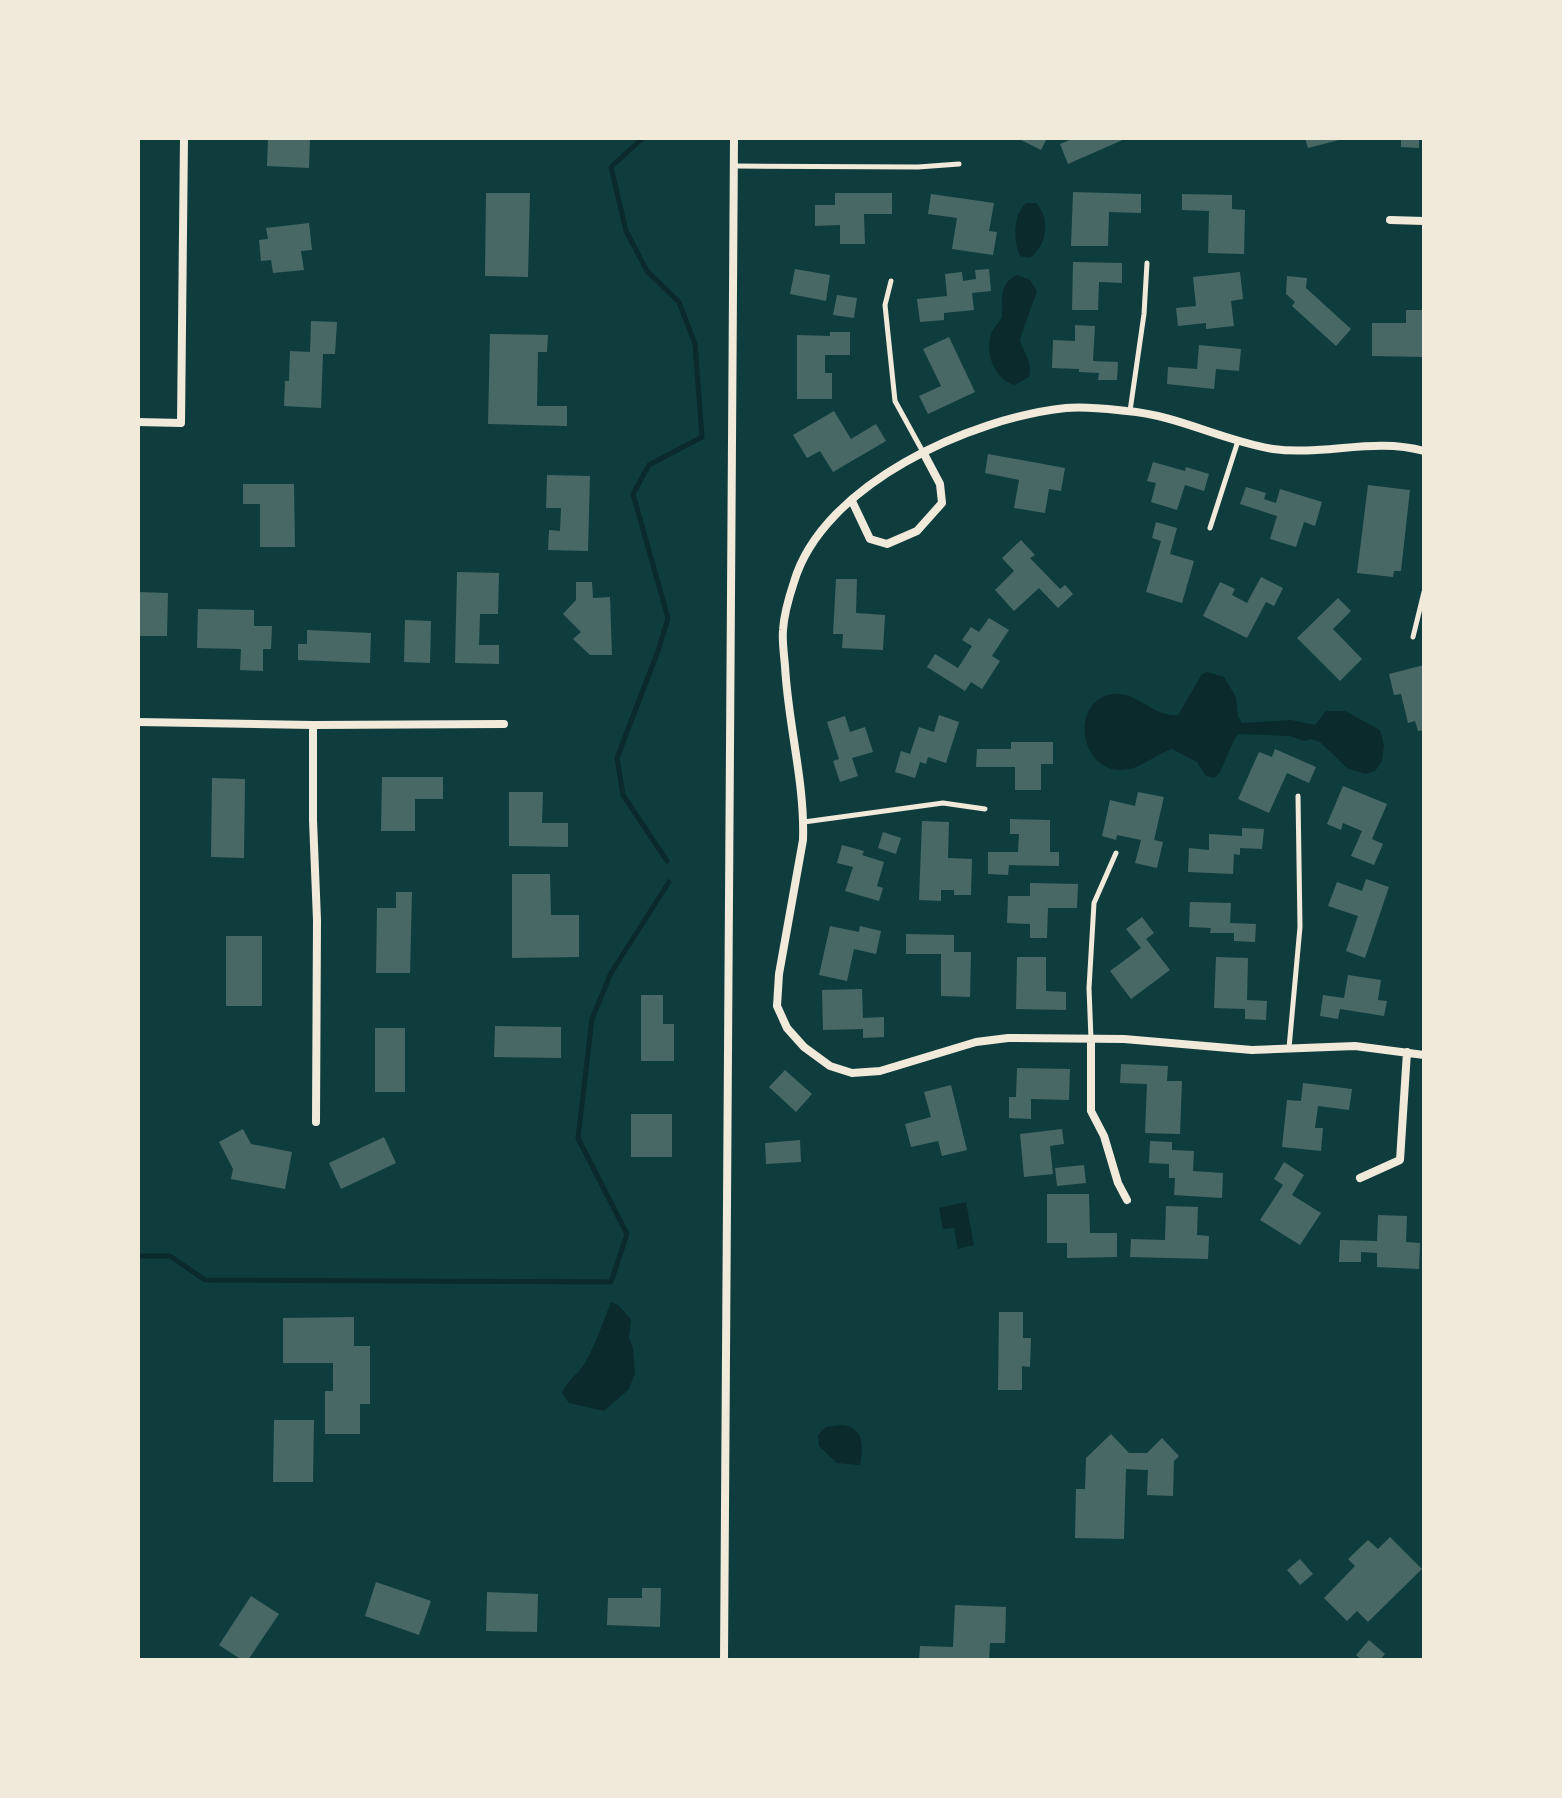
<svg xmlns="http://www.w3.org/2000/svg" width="1562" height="1798" font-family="'DejaVu Sans',sans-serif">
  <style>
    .water { fill: #0a2a2b }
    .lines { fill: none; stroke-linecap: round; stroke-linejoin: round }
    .stream { stroke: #0a2a2b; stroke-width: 5 }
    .building { fill: #486865 }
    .service { stroke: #f1e9da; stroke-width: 5 }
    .minor { stroke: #f1e9da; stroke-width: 8 }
  </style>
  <rect width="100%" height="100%" fill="#0f3d3e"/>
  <path class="water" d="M1026,203H1036C1051,219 1047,245 1030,258L1020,256C1013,241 1013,215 1026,203Z
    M1017,275L1030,280L1037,291L1020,339C1023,354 1033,360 1029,377L1014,385C994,379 985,353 991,334C993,328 999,323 1002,317C1003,300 998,284 1017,275Z
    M1207,672L1224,677L1236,697L1238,717L1242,723L1291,720L1315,725L1326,711H1345L1380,730L1384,745L1382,761L1375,771L1365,774L1347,768L1320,742L1311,739L1304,741L1290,736L1239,734L1235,738L1220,772L1214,778L1206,776L1197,762L1172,749C1154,755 1140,770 1121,770C1081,771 1070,706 1108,695C1134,687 1153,718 1178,715L1202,674Z
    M966,1202L974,1245L958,1249L954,1228L943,1229L939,1208Z
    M611,1302L618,1305L631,1319L629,1338L633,1348L635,1373L629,1389L604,1411L569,1403L562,1393C567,1381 578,1374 585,1363C596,1344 603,1322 611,1302Z
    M843,1425C865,1428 863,1447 860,1465L837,1463L819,1446L818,1435L826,1427Z"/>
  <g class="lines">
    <path class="stream" d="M643,138L611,167L626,231L647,271L679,302L695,344L702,437L649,465L633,494L668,618L658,651L617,758L623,795L667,861
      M138,1256H170L205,1280L611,1282L627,1234L578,1138L592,1019L611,973L669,882"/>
  </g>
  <path class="building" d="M268,138H310L309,168L267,166Z
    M1023,138H1047L1041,150L1021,140Z
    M1075,138H1127L1068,164L1060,144Z
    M1305,138H1343V139L1308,148Z
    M1401,138H1419V148L1401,147Z
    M1073,192L1141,194V213L1109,212L1108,246H1071Z
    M486,193H530L528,277L485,276Z
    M835,193H892V214H864L865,244H840V225L815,226V205H835Z
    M931,194L994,203L989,231L997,232L993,255L952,249L957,218L928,214Z
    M1182,194L1232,195V209L1245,210L1244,254L1208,253L1209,211L1182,210Z
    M309,223L312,250L301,251L304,270L273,273L271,260L261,261L259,240L268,239L266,228Z
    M1073,262L1122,263V283L1099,282L1098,310H1072Z
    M795,269L830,275L826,301L790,294Z
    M989,269L991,291L972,293L974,310L944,313V320L920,322L917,299L947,296L945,274L962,272L963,281L976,279L975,270Z
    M1240,272L1243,299L1231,301L1234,326L1206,329V323L1178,326L1176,308L1196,306L1193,277Z
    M1287,276L1307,278L1306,288L1351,329L1336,346L1292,306L1295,302L1286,294Z
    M837,295L857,298L854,318L833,315Z
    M1406,310H1424V357L1372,356V323H1406Z
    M311,321L337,322L335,354H323L321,408L284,406L285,381H289L290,351L310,352Z
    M1075,325L1095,326L1093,361L1118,362L1117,380H1098L1099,373L1079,372V369L1052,368L1053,340L1075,341Z
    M830,332H850V355H825V373H832V399H797V335L830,336Z
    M490,334L548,335L547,352H538L537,406H567V426L488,424Z
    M949,337L975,392L928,414L919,396L941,386L923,349Z
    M1199,345L1241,349L1239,371L1216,369L1214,389L1167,384L1168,367L1197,369Z
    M834,411L851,439L876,424L886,441L833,472L820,451L807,458L793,435Z
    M988,454L1065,468L1061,491L1049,489L1045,513L1014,508L1019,480L985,473Z
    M1153,462L1185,471L1186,467L1209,474L1204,491L1185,485L1177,510L1151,502L1156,483L1147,481Z
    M547,475L590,476L588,551L548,550L549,530L560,531L561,508H546Z
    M243,484H294L295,547H260V504H243Z
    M1368,485L1410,490L1401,571H1394L1393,577L1357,573Z
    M1246,487L1266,493L1264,499L1276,503L1280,489L1322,502L1315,526L1304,522L1296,547L1270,539L1277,516L1240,504Z
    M1156,522L1177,528L1170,554L1194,561L1182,603L1146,592L1161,541L1152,538Z
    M1021,540L1035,555L1030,558L1060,589L1065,585L1073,594L1058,608L1039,588L1014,611L995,590L1014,571L1002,558Z
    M457,572L499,573L498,614H480L479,645H499V664L455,663Z
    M1261,577L1283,588L1274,606L1266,602L1247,638L1203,616L1220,582L1235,589L1232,595L1247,603Z
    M836,579H857L856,613L885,615L883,650L842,648L843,634H833Z
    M576,582H592L593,598L610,597L612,655H590L573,639L581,632L563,614L576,600Z
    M138,592L168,593L167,636H138Z
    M1338,598L1351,611L1333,629L1362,659L1340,681L1297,638Z
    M198,609L254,610V626H272L271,649H263V671L240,670L241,649L197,648Z
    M989,618L1009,630L992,656L1000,661L982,689L971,682L965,691L927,667L935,654L958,668L972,646L962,640L971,627L979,632Z
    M405,620L431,621L430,663L404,662Z
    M307,630L371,633L370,663L298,660V644H307Z
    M1424,665V730L1418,731L1415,721L1408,723L1401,694L1394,695L1389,674Z
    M939,715L959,722L946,763L928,757L926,764L920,762L915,778L895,772L901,751L910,754L919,727L934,732Z
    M845,716L850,732L865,727L873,752L852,758L858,776L840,782L833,761L839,759L827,722Z
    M1011,742H1053V764H1041V790H1015V767H976L977,749H1011Z
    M1275,749L1316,767L1309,783L1287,773L1269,813L1238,799L1259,752L1272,757Z
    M382,777H443V799H415V831H381Z
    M212,778L245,779L244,858L211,857Z
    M1343,786L1387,804L1372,839L1383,844L1374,865L1351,856L1362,831L1343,823L1341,830L1327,824Z
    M509,792H543L542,823H568V847L509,846Z
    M1138,792L1164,797L1154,840L1163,842L1157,868L1135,863L1141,840L1117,835L1116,840L1102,836L1110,800L1135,806Z
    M1010,819L1050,820V852H1059V866L1009,865L1008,875L988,874V852H1018L1019,834H1010Z
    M922,821L949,822L948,858L972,859L971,895H954V890H941V901L919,900Z
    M1242,828L1264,829L1262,849L1240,848V855L1234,854L1233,874L1188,872L1189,848L1209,850V834L1242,836Z
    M883,832L901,838L896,854L878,848Z
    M842,845L864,851L862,855L884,862L877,886L883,888L879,901L845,891L853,867L837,863Z
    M512,874H550L551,915H579V957L512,958Z
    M1366,879L1389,887L1365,958L1346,951L1358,916L1328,906L1337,882L1362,891Z
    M1030,883L1078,884L1077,908H1048L1047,938H1030V924L1007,923L1008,896H1030Z
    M396,892H412L410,973H376L377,908H396Z
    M1190,902L1231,903L1230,923L1256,924L1255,942L1234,941V933H1210L1211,928L1189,927Z
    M1142,917L1154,933L1146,939L1170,970L1131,999L1110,971L1141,948L1126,929Z
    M830,926L859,932L860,926L881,931L876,954L854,949L847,981L819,975Z
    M906,934L954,935V952H971L970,997L941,996V954H906Z
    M226,936H262V1006H226Z
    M1017,957H1046V991L1066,992V1010L1016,1009Z
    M1216,957L1248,958L1247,1000L1267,1001L1266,1020L1245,1019V1009L1214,1008Z
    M1348,975L1381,980L1378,1000L1387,1001L1384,1016L1340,1009L1338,1019L1320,1016L1323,995L1344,998Z
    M862,989L863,1018L884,1017V1037L863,1038V1029L823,1030L822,990Z
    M641,995H663V1024H674V1061H641Z
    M495,1026L561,1027V1058L494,1057Z
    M375,1028H405V1092H375Z
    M1121,1064L1168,1066L1167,1081H1182L1180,1134L1145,1133L1147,1084L1120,1083Z
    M1017,1068L1070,1069L1069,1100L1031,1099V1119L1009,1118V1097H1016Z
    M785,1070L812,1094L796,1112L769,1087Z
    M1303,1083L1352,1089L1349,1110L1318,1106L1315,1128H1323L1321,1151L1282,1147L1287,1100L1301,1101Z
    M951,1085L967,1150L942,1156L938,1141L911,1147L905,1124L931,1117L924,1092Z
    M631,1114H672V1157H631Z
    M243,1129L251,1144L292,1152L285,1189L231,1179L233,1169L219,1142Z
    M1062,1129L1064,1144L1050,1146L1053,1174L1024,1177L1020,1134Z
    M384,1137L396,1163L341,1189L329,1163Z
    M800,1140L801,1162L766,1164L765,1143Z
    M1150,1141L1172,1142V1150L1194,1151L1193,1171L1223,1173L1222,1198L1174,1195L1175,1178H1169V1164L1149,1163Z
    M1284,1162L1304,1175L1292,1195L1321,1213L1300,1245L1260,1220L1283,1185L1274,1179Z
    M1084,1165L1086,1183L1057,1186L1055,1168Z
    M1047,1194H1089L1090,1233H1117V1257L1067,1258V1243H1047Z
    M1166,1206L1198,1207L1197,1235L1209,1236L1208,1259L1130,1257L1131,1239L1165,1240Z
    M1378,1215L1407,1216L1406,1242L1420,1243L1419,1269L1377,1267V1253L1361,1252V1262H1339L1340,1240L1377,1241Z
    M999,1312H1023V1338H1031L1030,1367L1022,1366V1390H998Z
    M354,1317V1346H370V1404H360V1434H325V1391H333V1363H283V1318Z
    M274,1420H314L313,1482H273Z
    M1111,1434L1129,1453H1147L1162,1438L1179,1456L1174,1461L1173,1496L1147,1495L1148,1470L1126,1469L1124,1539L1075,1538L1076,1489H1085L1086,1458Z
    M1390,1537L1422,1569L1368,1622L1357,1611L1347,1621L1324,1598L1355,1566L1348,1559L1368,1540L1378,1549Z
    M1300,1559L1313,1574L1300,1585L1287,1570Z
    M376,1582L431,1601L419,1635L365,1616Z
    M642,1588H661L660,1627L607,1625L608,1598H642Z
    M487,1592L538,1594L537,1632L486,1631Z
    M251,1596L279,1614L248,1660H242L219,1645Z
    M955,1605L1006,1607L1005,1643H990L989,1660H919L920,1646L953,1647Z
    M1369,1640L1385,1654L1380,1660H1362L1356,1655Z"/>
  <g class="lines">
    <path class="service" d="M735,166L918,167L959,164
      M891,281L885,305L895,401L923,452
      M1130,411L1144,314L1147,263
      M1210,528L1238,441
      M1413,637L1424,592
      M804,822L943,803L985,809
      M1091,1039L1089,988L1094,903L1116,853
      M1289,1048L1300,927L1298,796"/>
    <path class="minor" d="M1390,220L1424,221
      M138,422L181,423L184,138
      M1424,451C1375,437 1323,456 1273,449C1223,441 1177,415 1127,411C1108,409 1086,406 1066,408C971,418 823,484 794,582C789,597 784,614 783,630C782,641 784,654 785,666C788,724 805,783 803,840L779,974L777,1006L787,1028L804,1047L830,1066L852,1073L880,1071L976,1042L1008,1038L1124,1039L1252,1050L1355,1046L1424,1055
      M852,501L870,539L887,544L917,531L942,503L940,484L923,452
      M138,722L313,725L504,724
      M313,725V820L317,920L316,1122
      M1091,1040V1111L1104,1136L1118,1183L1127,1200
      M1360,1178L1400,1160L1407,1052
      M724,1660L734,138"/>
  </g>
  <rect width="1562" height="1798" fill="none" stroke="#f1e9da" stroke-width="280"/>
</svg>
